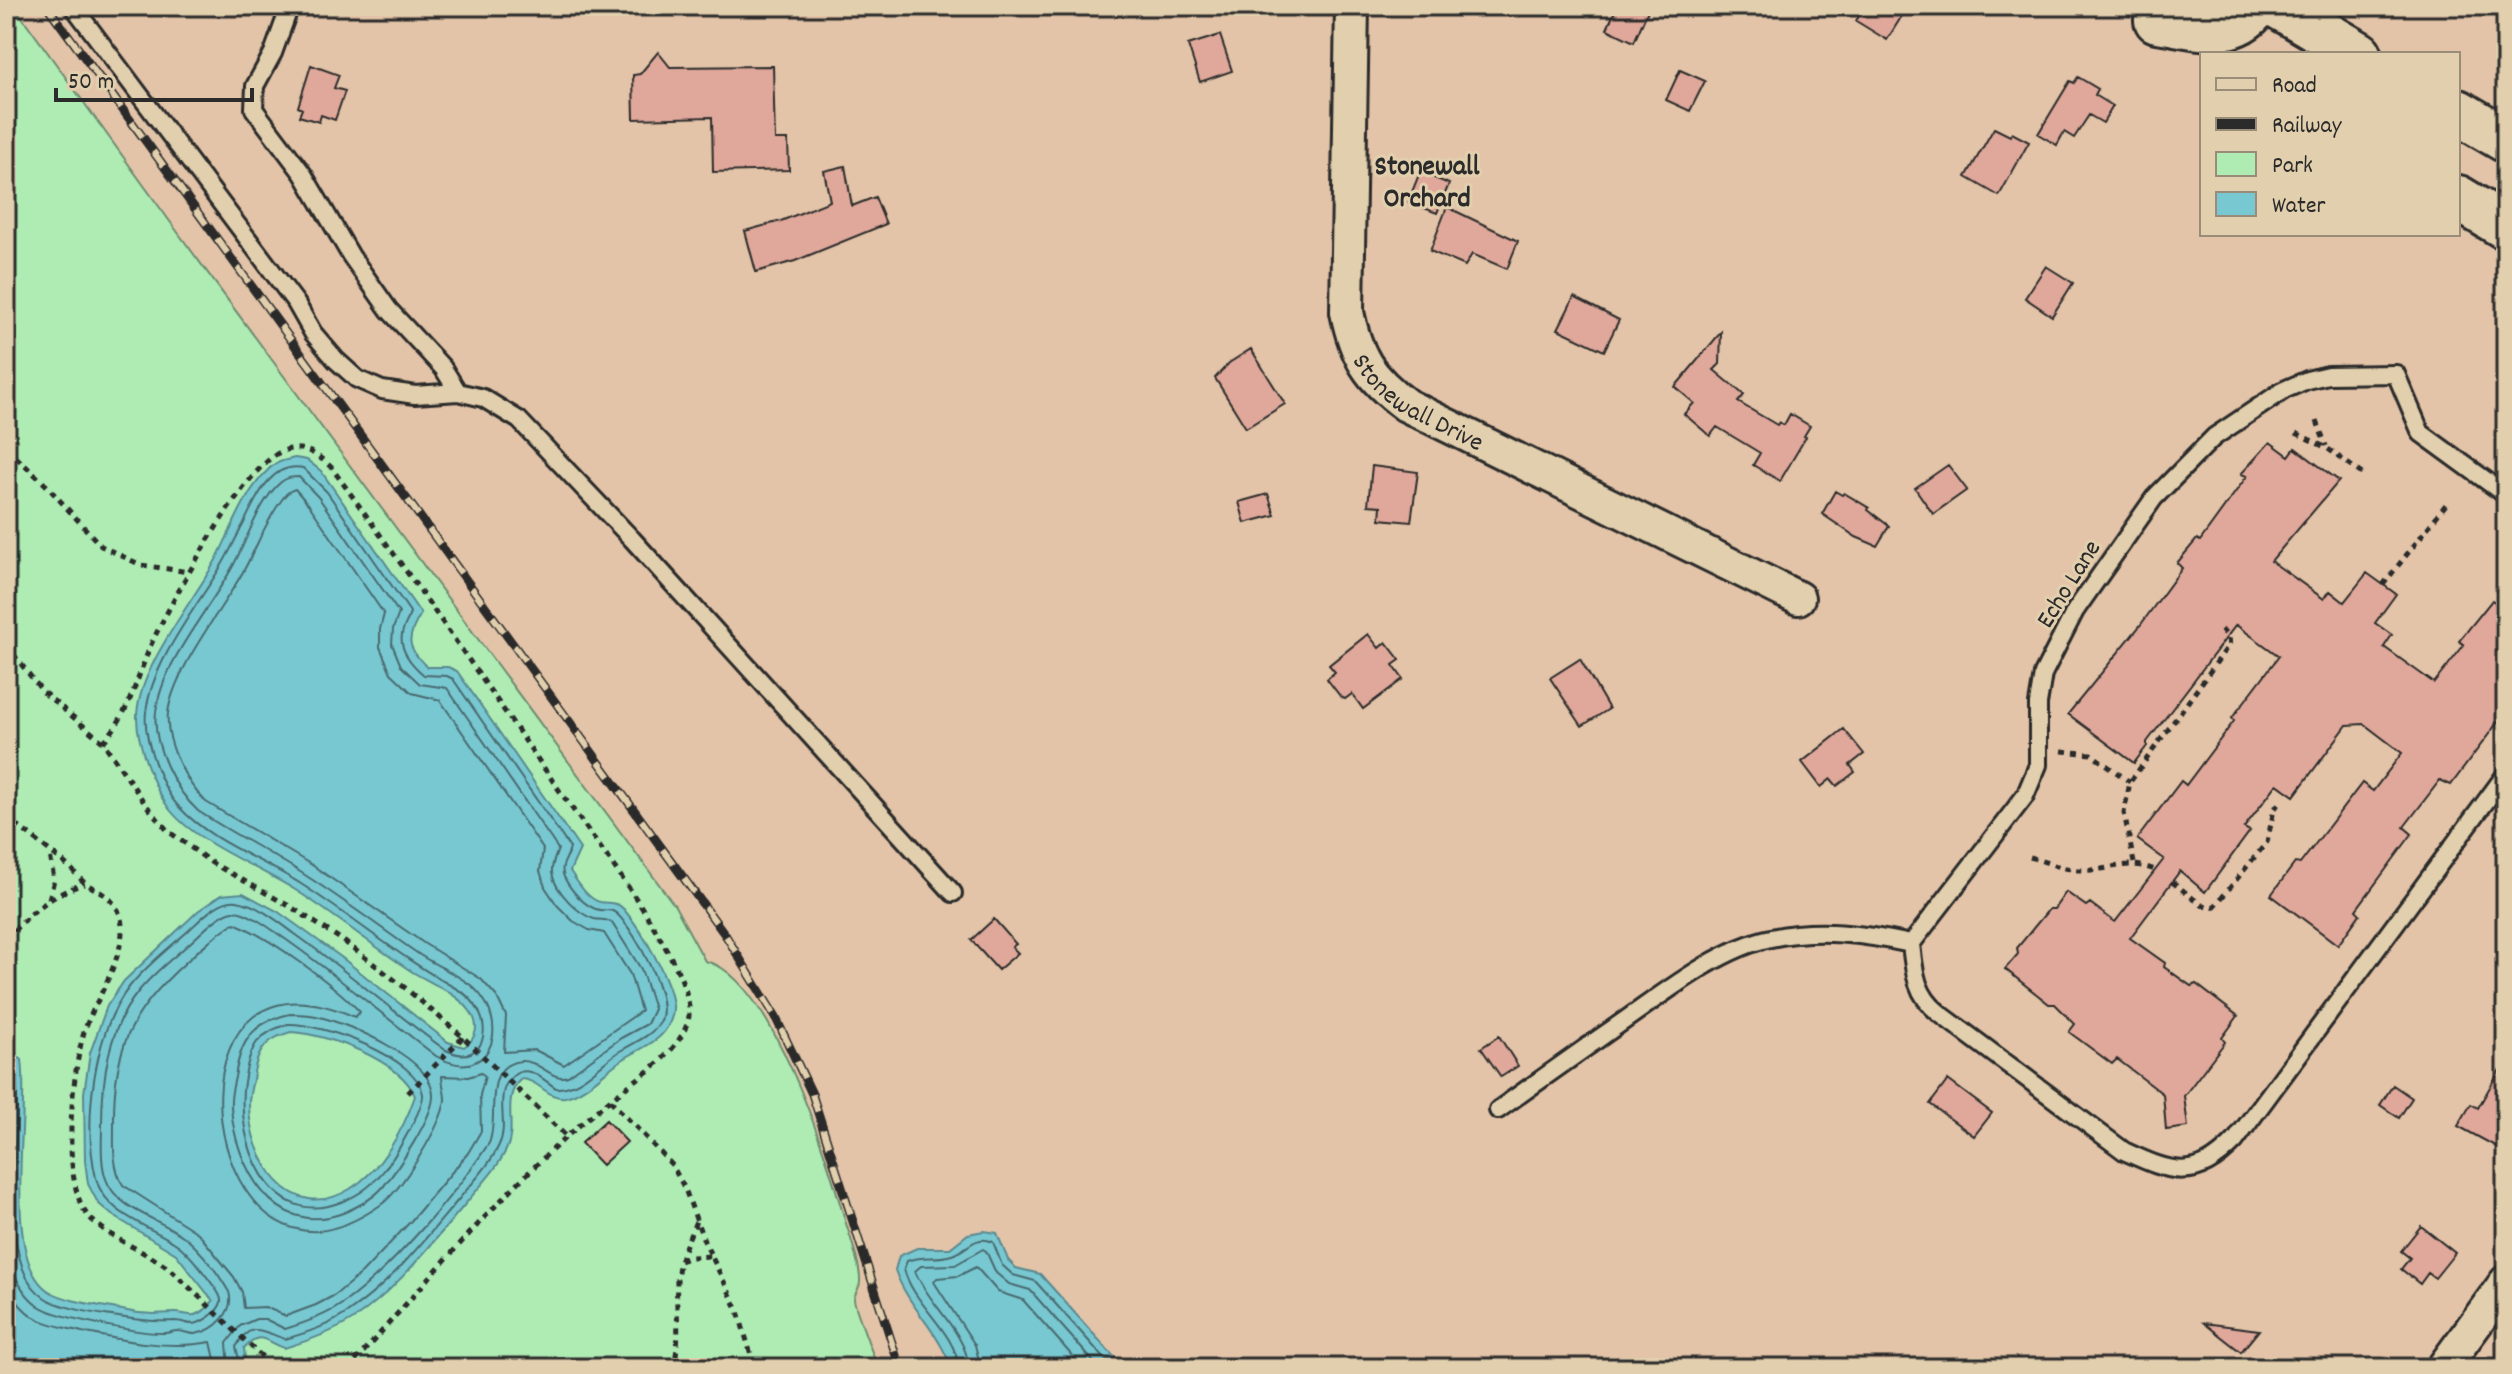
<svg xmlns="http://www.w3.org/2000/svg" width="2512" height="1374" font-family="Dekko,sans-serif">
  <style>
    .green { fill: #aeecb4; stroke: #6c8c70; stroke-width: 2 }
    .water { fill: #78c8d2; stroke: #59898f; stroke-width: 2; fill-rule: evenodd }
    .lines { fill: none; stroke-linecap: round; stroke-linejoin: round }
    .shore { stroke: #4a6a6e; stroke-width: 2 }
    .building { fill: #e0a89a; stroke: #2b2b2b; stroke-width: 2 }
    .lane-casing { stroke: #2b2b2b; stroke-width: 22 }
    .street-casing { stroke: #2b2b2b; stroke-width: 38 }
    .primary-casing { stroke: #2b2b2b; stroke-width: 50 }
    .path { stroke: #2b2b2b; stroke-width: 5; stroke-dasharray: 6 6; stroke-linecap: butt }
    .lane { stroke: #e2cfad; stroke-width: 16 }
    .street { stroke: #e2cfad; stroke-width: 32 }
    .primary { stroke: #e2cfad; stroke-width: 44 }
    .rail-casing { stroke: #2b2b2b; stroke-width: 9 }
    .rail { stroke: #e2cfad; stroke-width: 6; stroke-dasharray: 18; stroke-linecap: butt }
    .labels { text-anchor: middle; stroke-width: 6; stroke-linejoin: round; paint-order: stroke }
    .street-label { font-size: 26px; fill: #2b2b2b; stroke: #e2cfad }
    .neighbourhood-label { font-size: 28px; font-weight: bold; fill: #2b2b2b; stroke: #e2cfad }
  </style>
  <rect width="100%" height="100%" fill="#e3c4a8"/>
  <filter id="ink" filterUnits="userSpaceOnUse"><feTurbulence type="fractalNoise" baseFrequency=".0125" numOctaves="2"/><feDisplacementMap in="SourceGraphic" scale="16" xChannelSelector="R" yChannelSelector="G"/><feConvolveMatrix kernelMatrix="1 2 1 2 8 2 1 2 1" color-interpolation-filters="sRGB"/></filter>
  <g filter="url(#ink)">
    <path class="green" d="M6,6H14L179,234L675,906L705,961C771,975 827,1158 844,1217C849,1234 861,1265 860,1282C860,1288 854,1294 854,1299C854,1306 874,1357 878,1368H6Z"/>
    <path class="water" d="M295,458L307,460L321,471L421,614C406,638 406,647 427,667H448L457,671L580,849L570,871C577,881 587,899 600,902C611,904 618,901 626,912C643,932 670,979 673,1005C674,1017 667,1031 658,1038C646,1048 629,1054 616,1064C602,1074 583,1094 565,1097C547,1099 538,1079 521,1079C501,1097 517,1126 507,1148C498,1168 481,1185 467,1202C432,1243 397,1290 352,1320C331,1333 308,1341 284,1348C266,1341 259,1330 244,1348L245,1359L250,1368H6L7,1052L15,1054L22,1060C30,1113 0,1261 49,1291C67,1302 105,1306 127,1311C144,1315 159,1314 176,1313C182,1313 188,1316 194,1315C202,1314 208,1307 213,1301L176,1254L112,1215L98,1203L88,1184L85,1161L84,1093L90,1053L107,1006L124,981L198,911L221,895L243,893L277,911L341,957L448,1042L464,1047C477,1038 480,1025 470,1011C457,993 430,983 411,971C372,945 336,916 297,891C261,868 196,843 170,810C153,788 136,741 137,714C141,664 193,602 217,558C232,529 244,493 268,470C275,462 285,460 295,458ZM291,1032C327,1034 401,1060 415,1096C403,1131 381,1170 350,1189C290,1226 249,1158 249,1104C249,1096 251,1088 253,1080C254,1069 257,1055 265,1046C272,1038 281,1035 291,1032Z
      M984,1231L997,1233L1008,1260L1016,1268L1040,1274L1124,1368H951C940,1332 907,1306 895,1270L899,1256L917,1248H950L968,1234Z"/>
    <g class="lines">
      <path class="shore" d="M295,489L309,505L384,614L380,629V647L391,673L412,693L440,700L543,849L540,871L545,887L557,905L573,921L589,930L604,933L630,974L641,1011L564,1065L535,1050L504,1052L506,1016L497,997L481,979L425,944L312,865L206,802C186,783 165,742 168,713C173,672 219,613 240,577C255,552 264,524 281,501C285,495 288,491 295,489Z
        M234,923C268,936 335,985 360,1012L355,1017C170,934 193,1239 318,1231C340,1229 360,1219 379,1206C400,1193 442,1125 445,1100C445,1091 442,1084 442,1076L468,1077L481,1073L485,1076L480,1095L481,1131L468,1153L410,1222L362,1273L335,1295L316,1305L286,1316L265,1307L244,1308L242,1292L234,1277L198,1233L123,1185C112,1167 114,1145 114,1124C113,1048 130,1013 186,962C201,948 216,934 234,923Z
        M290,1014C300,1014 311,1014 320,1017C350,1025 435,1059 433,1097C432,1119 397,1170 383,1187C373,1199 357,1207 343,1213C273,1239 235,1165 231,1107C230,1097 233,1086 235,1077C237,1064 240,1048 249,1037C259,1023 274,1018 290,1014Z
        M288,1024C320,1023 418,1057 423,1094C424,1108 397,1153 388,1165C376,1182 361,1195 341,1202C268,1231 235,1140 244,1082C246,1069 249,1053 257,1042C266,1032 276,1028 288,1024Z
        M6,1060L14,1064C25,1131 0,1205 23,1269C27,1280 35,1291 45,1298C67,1312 148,1323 175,1321C181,1321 187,1324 193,1324C202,1323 219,1312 221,1302C222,1295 214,1287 210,1281C201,1269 190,1254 178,1245C151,1226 104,1214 96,1178C83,1123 93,1032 130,986C146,966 168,949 187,932C199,921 219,898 237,901C257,904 279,922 295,934C346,970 393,1012 444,1049C489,1073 499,1012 457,989C402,959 354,918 301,884C262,859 211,842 179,807C161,788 143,738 146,712C152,663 195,609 220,568C229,554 235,539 243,525C255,501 270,461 303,468L327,492L410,612C409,619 405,624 403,630C397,648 411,664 424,675L447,676L453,679L570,848C568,859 559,865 564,877C570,889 585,908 600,910C608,911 610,908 617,914C635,931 675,1002 659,1024C649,1038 628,1045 614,1055C598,1067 577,1090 556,1088C543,1080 528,1063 513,1076C492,1093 510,1123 499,1145C490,1165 473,1182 459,1199C425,1239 391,1284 347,1313C328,1326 307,1333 285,1339C263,1332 251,1319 236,1347L241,1368
        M6,1249C13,1271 19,1292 39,1306C57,1318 142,1334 165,1333C169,1333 173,1331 177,1331C183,1331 189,1334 195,1334C215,1331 235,1312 229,1292C218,1273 203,1253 187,1239C163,1219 117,1211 106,1179C100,1162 102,1142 102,1124C102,1078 108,1029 138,992C153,973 173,958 191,942C200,934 223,910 235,911C250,912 275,932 288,941C339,977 386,1018 436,1056C489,1087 513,1025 474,988C460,975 434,965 417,953C381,928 345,901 308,877C272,853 234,835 198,811C175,790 152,745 156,712C162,662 209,610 233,566C246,542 260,499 281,482C287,477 293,477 299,477L319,498L399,613L393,629L392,644L401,666L420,684L447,688L558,849C556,856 551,864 552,873C555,891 578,914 594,919C602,921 605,918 612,923L641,969L654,1009L647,1024L621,1038L568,1076C552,1082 540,1060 521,1061C480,1065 500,1119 489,1143C457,1192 390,1271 342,1304C325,1316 305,1323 285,1329L265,1319H256L240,1326L227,1343L229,1368
        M6,1285C13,1297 22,1310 34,1317C48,1325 67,1328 82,1332C125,1341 169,1350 211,1342L217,1368
        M959,1368C955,1330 913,1305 904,1269L907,1261C922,1255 937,1260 952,1255C968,1250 974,1234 993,1242L1002,1265L1013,1275L1035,1281L1113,1368
        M969,1368C966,1331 928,1304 915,1271L921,1266L955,1265L983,1249L986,1251L996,1273L1009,1284L1030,1290L1099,1368
        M981,1368L975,1345L934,1282L937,1278L958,1276L976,1267L998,1292L1023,1300L1083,1368"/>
    </g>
    <path class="building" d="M1617,6H1650L1634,42L1607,29Z
      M1865,6H1908L1887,40L1856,21Z
      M1220,35L1232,71L1200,82L1188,45Z
      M658,52L670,67L773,66L775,140H788L789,170L713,172L712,117L634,119L633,75L640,74Z
      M311,65L339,75L334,88L345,91L335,120L321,115L319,122L299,116L302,109L298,107Z
      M1680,70L1705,81L1690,111L1666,100Z
      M2078,77L2098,89L2095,95L2113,106L2103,123L2089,115L2074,138L2064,132L2057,145L2038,134L2070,81L2074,83Z
      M1994,128L2010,136L2012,133L2029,142L1999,196L1966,177Z
      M845,166L852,206L875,197L886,224L795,261L756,272L745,231L781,221L830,201L824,171Z
      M1420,172L1449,184L1437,213L1408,202Z
      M1447,207L1518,241L1507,269L1472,254L1465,266L1430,251Z
      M2046,266L2073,283L2052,316L2025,298Z
      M1574,297L1619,320L1604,351L1558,329Z
      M1721,332L1720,364L1714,370L1744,395L1738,402L1777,425L1779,422L1784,425L1790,414L1810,426L1804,436L1806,437L1780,481L1753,465L1760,453L1717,427L1710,436L1684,414L1694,403L1675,387Z
      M1251,349L1285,404L1246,428L1215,378L1229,363Z
      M2270,442L2289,456L2295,448L2339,481L2271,561L2324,599L2330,591L2344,602L2367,573L2396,594L2375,623L2392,635L2384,647L2434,683L2464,645L2459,641L2492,600L2506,610V711L2451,785L2440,780L2404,827L2412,834L2356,910L2360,914L2338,945L2271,895L2295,863L2300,864L2362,783L2373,791L2402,753L2364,724L2347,725L2294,796L2277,784L2244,828L2250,831L2205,892L2180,871L2130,938L2165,963L2164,967L2191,986L2196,984L2238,1016L2222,1038L2225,1042L2184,1096L2188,1127L2166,1130L2163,1094L2117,1059L2112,1064L2069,1032L2075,1024L2055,1004H2049L2005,969L2018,954L2017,948L2049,909H2054L2066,892L2086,906L2090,903L2115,922L2164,859L2137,839L2181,781L2186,785L2234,721L2232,718L2279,656L2236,625L2147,742V746L2134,763L2068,714L2139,627L2182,568L2177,563L2197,539L2200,541L2247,476L2241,474Z
      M1948,465L1967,490L1933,514L1915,488Z
      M1372,466L1418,472L1411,522L1380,519L1381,506L1368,505Z
      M1835,491L1842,495L1844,493L1869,508L1868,510L1889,526L1877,546L1856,537L1822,514Z
      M1268,494L1275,515L1245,523L1239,502Z
      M1368,634L1379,648L1386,642L1400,660L1393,665L1403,679L1363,709L1352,694L1345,699L1340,696L1327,679L1335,672L1329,665Z
      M1580,659L1609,709L1582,726L1550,678Z
      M1844,729L1864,754L1850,765L1855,772L1837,786L1831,779L1821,787L1802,762Z
      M994,919L1016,944L1012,947L1018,953L998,970L971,940Z
      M1499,1036L1518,1066L1501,1077L1481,1048Z
      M2506,1059V1152L2458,1126L2471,1104L2478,1108Z
      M1948,1080L1992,1113L1974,1136L1930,1104Z
      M2393,1085L2412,1098L2399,1118L2380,1105Z
      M606,1120L627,1142L602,1165L581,1143Z
      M2421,1226L2455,1253L2435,1278L2428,1273L2420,1284L2401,1269L2410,1258L2401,1251Z
      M2204,1323L2259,1330L2241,1352Z"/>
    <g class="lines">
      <g class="lane-casing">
        <path id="lane" d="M73,6L296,303L313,333L336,360L357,379L382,390L415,395L458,392L483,398L519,420L632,539L953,893
          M290,6L273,53L255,86L254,109L303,174L351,256L389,310L443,368L458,392
          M1911,944L2025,796L2038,765V704L2043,674L2075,611L2154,498L2214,437L2284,390L2307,380L2328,375L2396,374L2421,433L2506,495
          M1911,944C1914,972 1916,995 1939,1013L2124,1151C2172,1173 2195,1182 2235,1141L2506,774
          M1498,1110C1541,1079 1584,1049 1628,1018C1668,990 1722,948 1771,938C1818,928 1865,934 1911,944"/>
      </g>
      <g class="street-casing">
        <g id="street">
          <path id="s1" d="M1352,6L1347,312C1356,356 1369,378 1406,405L1798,598"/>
          <path d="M2443,1368L2506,1282"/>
        </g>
      </g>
      <g class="primary-casing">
        <path id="primary" d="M2278,6L2359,54
          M2157,20C2195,25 2231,40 2257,6
          M2458,112L2506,140
          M2458,198L2506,227"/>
      </g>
      <path class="path" d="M2317,421L2326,446
        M2296,433L2327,448L2362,474
        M6,451L16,457L46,485L101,546L141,565L189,572
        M2383,585L2447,503
        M6,645L43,692L103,742L146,805L168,831L212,863L291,907L342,940L404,987L463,1037L566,1136
        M103,742C132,712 138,670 156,634C175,596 246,463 283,451C303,444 317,454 331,467C405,568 477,671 548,774C584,827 626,879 658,934C670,956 697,999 687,1024C675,1057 637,1078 611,1099C513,1177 432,1276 349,1368
        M2062,751L2091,754L2130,782
        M6,817C27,833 48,849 68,866C74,871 79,878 85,883C99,892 114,897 120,915C131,948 96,998 85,1029C72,1069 59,1187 90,1218C113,1241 147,1251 172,1271L274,1368
        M2030,857C2046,862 2062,869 2080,870C2110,872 2124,858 2155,870
        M2134,863L2124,813L2130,782L2229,645L2228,637L2221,629
        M2172,882C2185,890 2201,910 2215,906L2267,842L2274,810L2281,800
        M49,899L54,880L50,854
        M6,940C26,915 54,892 85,884
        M408,1093L463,1037
        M610,1100L672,1165L685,1189L704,1241L737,1308L755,1368
        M680,1261L691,1257L711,1256
        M673,1368C682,1338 675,1311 677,1281C678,1259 688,1241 696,1221"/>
      <use href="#lane" class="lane"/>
      <use href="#street" class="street"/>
      <use href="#primary" class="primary"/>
      <g class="rail-casing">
        <path id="rail" d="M47,6L726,936L775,1016L812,1094L900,1368"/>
      </g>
      <use href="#rail" class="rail"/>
    </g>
  </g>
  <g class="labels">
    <g class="street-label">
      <text dy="9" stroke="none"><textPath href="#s1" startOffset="428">Stonewall Drive</textPath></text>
      <text transform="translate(2067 583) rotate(-58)" y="9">Echo Lane</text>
    </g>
    <g class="neighbourhood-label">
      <text x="1427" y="174">Stonewall<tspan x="1427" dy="32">Orchard</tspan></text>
    </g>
  </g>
  <rect width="2512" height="1374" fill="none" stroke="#e2cfad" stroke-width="32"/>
  <rect x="16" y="16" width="2480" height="1342" fill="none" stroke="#2b2b2b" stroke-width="3" filter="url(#ink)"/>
  <rect x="2200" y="52" width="260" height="184" fill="#e2cfad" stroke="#998d79" stroke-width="2"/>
  <rect x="2216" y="78" width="40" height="12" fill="#e2cfad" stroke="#998d79" stroke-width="2"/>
  <text x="2272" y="92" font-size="24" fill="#2b2b2b">Road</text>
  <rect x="2216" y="118" width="40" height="12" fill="#2b2b2b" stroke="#998d79" stroke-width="2"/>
  <text x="2272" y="132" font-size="24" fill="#2b2b2b">Railway</text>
  <rect x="2216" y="152" width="40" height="24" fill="#aeecb4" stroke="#998d79" stroke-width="2"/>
  <text x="2272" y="172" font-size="24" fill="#2b2b2b">Park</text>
  <rect x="2216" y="192" width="40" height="24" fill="#78c8d2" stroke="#998d79" stroke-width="2"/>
  <text x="2272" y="212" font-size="24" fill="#2b2b2b">Water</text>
  <path d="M56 88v12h196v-12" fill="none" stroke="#2b2b2b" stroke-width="4"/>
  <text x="68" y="88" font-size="24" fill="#2b2b2b" stroke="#e2cfad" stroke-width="6" paint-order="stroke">50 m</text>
</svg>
